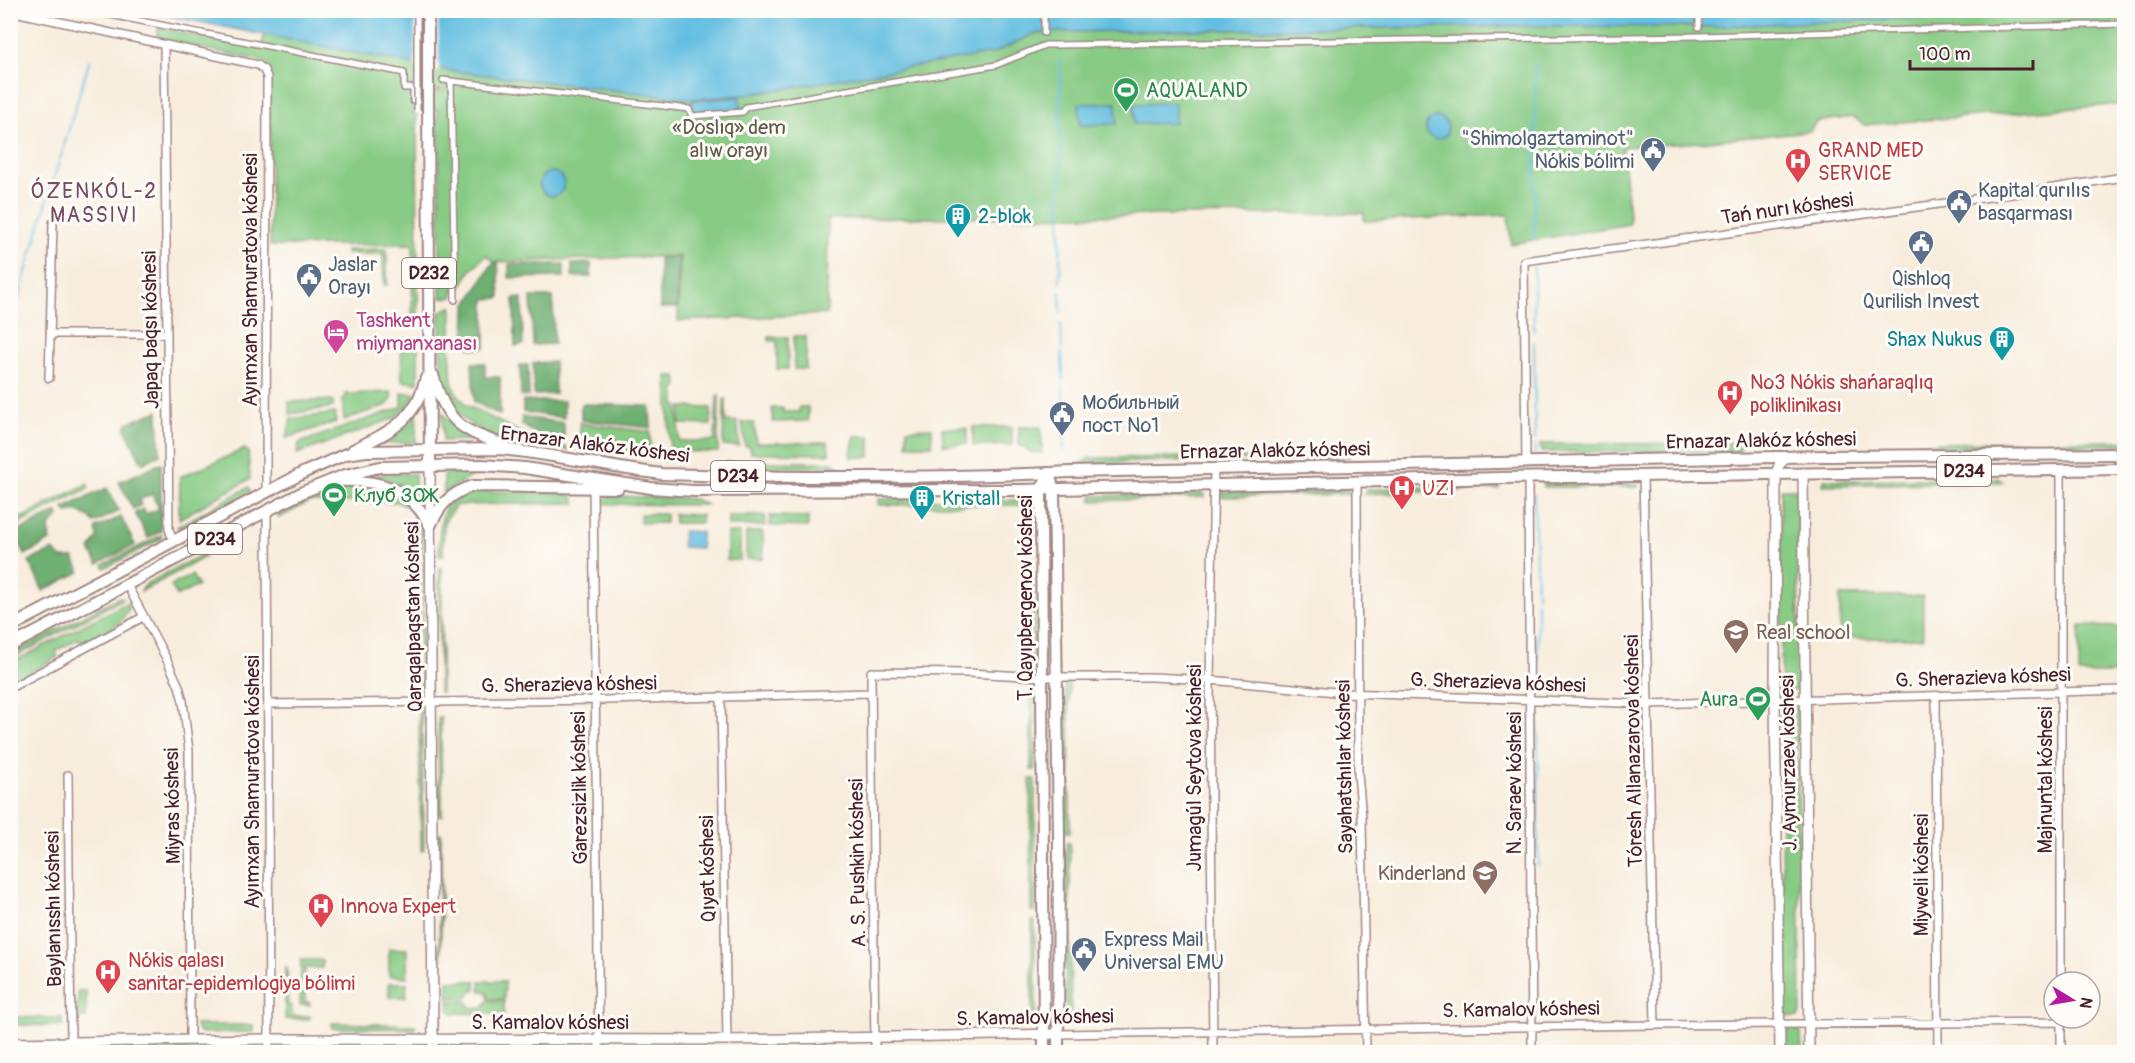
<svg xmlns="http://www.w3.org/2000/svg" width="2135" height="1063" font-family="Pangolin,sans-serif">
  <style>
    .green { fill: #88cb85; stroke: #697558; stroke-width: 1.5 }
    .forest { fill: #6eaf72; stroke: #5c674e; stroke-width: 1.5 }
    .water { fill: #62bee0; stroke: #566e86; stroke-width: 1.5 }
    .pier { fill: #f8eddd }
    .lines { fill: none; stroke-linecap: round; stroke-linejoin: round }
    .stream { stroke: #62bee0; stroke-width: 2 }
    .pedestrian-tunnel { stroke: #d5c4b9; stroke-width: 5; stroke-dasharray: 5 2.5; stroke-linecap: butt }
    .pedestrian-casing { stroke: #a18684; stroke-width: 8 }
    .minor-casing { stroke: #a18684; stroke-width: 10 }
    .tertiary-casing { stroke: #a18684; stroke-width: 12 }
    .secondary-casing { stroke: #a18684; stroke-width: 14 }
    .primary-casing { stroke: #a18684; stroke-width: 14 }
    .pedestrian { stroke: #fff; stroke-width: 5 }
    .minor { stroke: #fff; stroke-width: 7 }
    .tertiary { stroke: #fff; stroke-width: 9 }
    .secondary { stroke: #fff; stroke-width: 10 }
    .primary { stroke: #fff; stroke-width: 10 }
    .pedestrian-bridge-casing { stroke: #a18684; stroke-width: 8; stroke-linecap: butt }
    .primary-bridge-casing { stroke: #a18684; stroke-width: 14; stroke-linecap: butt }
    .pedestrian-bridge { stroke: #fff; stroke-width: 5 }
    .primary-bridge { stroke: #fff; stroke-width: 10 }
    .labels { text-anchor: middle; stroke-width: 6; stroke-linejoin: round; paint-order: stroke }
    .shield { fill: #fdfcf7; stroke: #806168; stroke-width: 1.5 }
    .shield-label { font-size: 18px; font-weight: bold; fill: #4a1f2b }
    .leisure-label { font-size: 20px; fill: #27864d; stroke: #fdfcf7; text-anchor: start }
    .park-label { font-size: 20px; fill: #605b4a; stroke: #fdfcf7 }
    .service-label { font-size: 20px; fill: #4e5e75; stroke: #fdfcf7; text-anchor: start }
    .health-label { font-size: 20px; fill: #be3a42; stroke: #fdfcf7; text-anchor: start }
    .street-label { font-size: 20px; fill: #4a1f2b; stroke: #fdfcf7 }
    .culture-label { font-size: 20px; fill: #0d838f; stroke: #fdfcf7; text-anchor: start }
    .hotel-label { font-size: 20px; fill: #b23c85; stroke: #fdfcf7; text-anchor: start }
    .education-label { font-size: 20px; fill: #785e54; stroke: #fdfcf7; text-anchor: start }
    .neighbourhood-label { font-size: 21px; letter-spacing: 1.5px; fill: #784a61; stroke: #fdfcf7 }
  </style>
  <rect width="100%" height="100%" fill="#fdfcf7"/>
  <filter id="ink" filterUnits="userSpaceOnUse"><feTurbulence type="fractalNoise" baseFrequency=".0167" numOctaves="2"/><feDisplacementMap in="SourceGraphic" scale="12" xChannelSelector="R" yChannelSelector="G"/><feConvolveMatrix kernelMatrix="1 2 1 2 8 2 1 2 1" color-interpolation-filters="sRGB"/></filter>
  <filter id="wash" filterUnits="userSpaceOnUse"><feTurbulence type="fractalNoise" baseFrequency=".008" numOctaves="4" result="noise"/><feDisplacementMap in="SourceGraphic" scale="24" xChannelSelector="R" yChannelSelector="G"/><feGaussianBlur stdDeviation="1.35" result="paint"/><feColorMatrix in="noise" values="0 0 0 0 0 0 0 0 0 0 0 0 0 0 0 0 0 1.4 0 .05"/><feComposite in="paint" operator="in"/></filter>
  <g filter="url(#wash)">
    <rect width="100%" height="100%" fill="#f8eddd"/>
    <path class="green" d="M270,10H2124V104L1864,125L1853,117L1816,122L1810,131L1689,143L1622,147L1630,224L1511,244L1508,215L1364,221V213L828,219L827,314L678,321L680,256L494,262L486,255L471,270L458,291H453V297L442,298L440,296L439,132L436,130L438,110L412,111V113L417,114L418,316L414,319H412L413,244L270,246V70L267,64L258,60L157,39L158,28L261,48Z
      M387,249V285H384L383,254H346V250Z
      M452,306L451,341L440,337V312Z
      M794,336H806V369H794Z
      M769,337H788V369H777V341H769Z
      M401,340L418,342V383L402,381Z
      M441,345L450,348L452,383L455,391L466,405L542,443L569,448V450C521,444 456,440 443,383C440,371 441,357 441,345Z
      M667,376H677L678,387L675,388V405L678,406L679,441H715L717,397L719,395L718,452L670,451Z
      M391,392L392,398L387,405L344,420L342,399L345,398V394Z
      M402,393H415C409,405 404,412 392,419L297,454L299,443L402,407Z
      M724,399H726V421L738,422L739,446H723Z
      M333,400V407L290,414L289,402Z
      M681,407L711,408V425L680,424Z
      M799,407H808V421L773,422L772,408H783V412H799Z
      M417,411L416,442L380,444C396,435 408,428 417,411Z
      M442,412L461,434L474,440L443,441Z
      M335,413L336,422L286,438L291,419Z
      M742,422L754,423L756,443L828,442L829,454L751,453L750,446H745Z
      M580,423L650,432L651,456L580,444Z
      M973,427H1012V445L973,446Z
      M1019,427H1041L1042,453H1033L1019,445Z
      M932,428V445H907V429Z
      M942,428H967V444L943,445Z
      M855,436H870V457H850Z
      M2124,441V445L1916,448V443Z
      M1740,443V451L1541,452L1540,444Z
      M245,449L248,452L250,479L179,519L180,477Z
      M1203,457L1199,460L1081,464L1089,458Z
      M1349,457L1350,458L1228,460L1223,458Z
      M726,462H832L840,467L730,468L726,467Z
      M478,472L444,493V473Z
      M374,474H415L416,496L402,486Z
      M1998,478L2003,482L1823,485L1824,480Z
      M1543,483L1638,484V487H1543Z
      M87,484L89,488L11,528V523Z
      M1499,485V489L1364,494L1367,489Z
      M249,487L250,493L184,529L177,527Z
      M345,488C373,488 416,491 422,527C423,536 423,546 423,555H420V527L410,508L397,502H309L279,518L277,515L321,492Z
      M1781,489H1798L1799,687L1795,691H1784L1781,687Z
      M1348,490L1351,494L1219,497L1223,492Z
      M473,491L563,493L572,495L576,503L456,505L444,522L443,556H439C439,539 438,508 455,498C460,495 468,493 473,491Z
      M1200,492L1204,494L1205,497L1092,501V496Z
      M609,496L686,498L694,499L707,505L604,504V500Z
      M879,499L1025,500L1028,505H878Z
      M640,514H666V523H640Z
      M674,514L701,515V523H674Z
      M728,516H765V526H728Z
      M770,516L808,517V527L770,526Z
      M746,532H763V559H746Z
      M727,533H740V560H727Z
      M162,535L161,539L105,568L103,565Z
      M203,554L205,557L140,592L147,583Z
      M419,563H423V692H420Z
      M439,568H442L441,692H439Z
      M192,575L198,586L177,596L171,585Z
      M1031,576L1034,581L1035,662H1031Z
      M1840,596H1923V638H1840Z
      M119,597L124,598L11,659V654Z
      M126,603L129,609L118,625L82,644L79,638L56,651L58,657L11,683V663Z
      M2080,626L2124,627V674H2079Z
      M1065,682H1069L1070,832H1065Z
      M1031,685H1035V770H1031Z
      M1792,704L1797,709L1801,1013L1798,1017H1789L1785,1014L1780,711L1784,705Z
      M419,710L422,712L424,850L421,851Z
      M438,717H441L442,816H439Z
      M1030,779H1035V911H1031Z
      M439,833H441V1022H440Z
      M1066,842H1070V908H1068L1066,901Z
      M1068,919H1070L1071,1026H1066L1065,926Z
      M1032,921H1035L1036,1020H1032Z
      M389,949H407V977L389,976Z
      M301,960H322V968H305V1002H309L310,1005H300Z
      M285,968H287L288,1005L292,1006V1016H310V1019H285Z
      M448,981H476V989L471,991L467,998H448Z
      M480,981H505L504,999H489L487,992L480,990Z
      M389,983H407L406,997H389Z
      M78,991H86V1018H77Z
      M448,1001H467C471,1012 482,1010 488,1001H504V1014L452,1013L448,1009Z
      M11,1017L62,1018V1026L13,1025Z
      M332,1023L415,1025V1029L332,1028Z
      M195,1025H253V1032L199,1033Z
      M1789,1029H1796L1801,1033L1802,1052H1786V1034Z
      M128,1046H203L198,1050H128Z
      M110,1047L109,1051C92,1052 21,1057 11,1049Z"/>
    <path class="forest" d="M659,258H679L677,308H660Z
      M498,263L500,298L485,299V348L473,349L465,344L466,306L492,264Z
      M591,263V277H572V264Z
      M509,264H564V277L509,278Z
      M531,297H553L554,344L533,345Z
      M514,298H522L523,345L515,346Z
      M554,362L555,394L534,395L533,363Z
      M472,363H485V377H500V415L474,402Z
      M520,365H528L529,396H521Z
      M523,401H564V418L523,412Z
      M581,404L650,406L651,428L581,420Z
      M158,411L160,454L142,463L125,429L127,423Z
      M522,417L564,423V443L545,439L522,425Z
      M161,463V531L148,538L135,513L143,509L146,514L159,509L152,494L139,500L141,505L133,509L119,482Z
      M107,488L119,511L94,523C88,514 78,510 67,513L64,508Z
      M57,512L59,516L49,527L50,541L25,555L15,533Z
      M121,517L135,545L98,564L90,550L97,538L96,528Z
      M53,550L62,558H74L80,572L43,591L29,561Z"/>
    <path class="water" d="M2124,10L1699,27L1536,26L1059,32L1034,34L994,53L746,95L690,99L444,70L142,11Z
      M740,97L741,109L693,113L692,101Z
      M1116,103L1117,124L1080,125L1079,104Z
      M1175,103V123L1134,124V104Z
      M1426 128a11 11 0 1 1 22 0a11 11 0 1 1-22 0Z
      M540 184a12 12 0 1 1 24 0a12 12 0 1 1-24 0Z
      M683,531L701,532V548L682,547Z"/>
    <path class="pier" d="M415,11H438L439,72L415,68Z"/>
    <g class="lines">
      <path class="stream" d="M1060,60V137
        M1534,240L1536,64
        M1060,282L1061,145
        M1060,293L1061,313
        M1061,324L1062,348
        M1534,330V266
        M10,332L27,268L90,59
        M1534,341L1535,440
        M1062,352L1063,380
        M1063,386V408
        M1063,413L1064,440
        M1064,444V451
        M1535,446V453
        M1534,494L1537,596
        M1537,602L1538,695
        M1538,867V708"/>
    </g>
  </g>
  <g filter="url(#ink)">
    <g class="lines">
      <path class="pedestrian-tunnel" d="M413,88L444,90"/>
      <g class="pedestrian-casing">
        <path id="pedestrian" d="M85,10L404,73V88H413V101
          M1044,10V33
          M1699,10V27
          M443,80L689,109L692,116L743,112L746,107L996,65L1045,45H1055L1700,36L2124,24
          M451,81L455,300"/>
      </g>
      <g class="minor-casing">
        <path id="minor" d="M10,11L258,65L264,70L267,77L266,492
          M164,45L169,529L173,541
          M51,334H166
          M49,378L53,223
          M1526,463L1524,261L2041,190L2124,177
          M2061,470V982
          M1643,476L1655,1025
          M1528,477L1532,1052
          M1357,481L1358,774L1362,818L1366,1052
          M592,486L593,488L599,1052
          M267,511L269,1052
          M127,585L166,658L179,686L183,701L189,751L190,1040
          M10,688L143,617
          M1936,697L1938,1052
          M721,698L727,1040
          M268,704L605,700L871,693
          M68,775L71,1042
          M2061,1021V1052
          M1058,1034L1655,1025L2061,1022
          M875,1052L871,672L968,673L1043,677H1152L1210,680L1346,693L1649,704L2124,690
          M1213,1052L1210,680L1214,470"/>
      </g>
      <g class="tertiary-casing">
        <path id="tertiary" d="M430,465L433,1052
          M1803,473L1809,1052
          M10,1043L269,1039L727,1040L1058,1034
          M1780,1052L1775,699L1776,473L1779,465L1787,457"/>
      </g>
      <g class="secondary-casing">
        <path id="secondary" d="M1049,473L1054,490L1059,836L1058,1052
          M1044,1052L1041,490L1049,473"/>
      </g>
      <g class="primary-casing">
        <path id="primary" d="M428,97L430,465
          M433,375C447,423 460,430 505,445
          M353,450C390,431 415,422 426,378
          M337,481C377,479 411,487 430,526
          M430,526C440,505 450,493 473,486L618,488
          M10,627L305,472L346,454L366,451L499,449C554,453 607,468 662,474C798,478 934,479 1070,472L1825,456L2124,454
          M10,646L303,492L345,475L380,467L482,465L525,468L651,488L694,491L1020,490L1501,478L2124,469"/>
      </g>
      <use href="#pedestrian" class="pedestrian"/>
      <use href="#minor" class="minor"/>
      <use href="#tertiary" class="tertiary"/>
      <use href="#secondary" class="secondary"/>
      <use href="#primary" class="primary"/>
      <g class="pedestrian-bridge-casing">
        <path id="pedestrian-bridge" d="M417,10V110"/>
      </g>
      <g class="primary-bridge-casing">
        <path id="primary-bridge" d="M428,10V97"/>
      </g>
      <use href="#pedestrian-bridge" class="pedestrian-bridge"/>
      <use href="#primary-bridge" class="primary-bridge"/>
    </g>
  </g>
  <defs>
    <g id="stadium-pin" transform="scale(1.35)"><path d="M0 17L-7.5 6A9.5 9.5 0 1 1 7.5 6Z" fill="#2e9e5b" stroke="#fdfcf7"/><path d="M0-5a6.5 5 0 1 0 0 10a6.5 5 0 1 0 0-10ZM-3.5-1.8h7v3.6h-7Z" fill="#fff"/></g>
    <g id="civic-pin" transform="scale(1.35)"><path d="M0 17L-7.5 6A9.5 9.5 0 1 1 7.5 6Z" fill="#5c6f8a" stroke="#fdfcf7"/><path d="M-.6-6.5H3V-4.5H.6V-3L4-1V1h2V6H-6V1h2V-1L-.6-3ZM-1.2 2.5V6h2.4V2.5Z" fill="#fff"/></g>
    <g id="hospital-pin" transform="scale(1.35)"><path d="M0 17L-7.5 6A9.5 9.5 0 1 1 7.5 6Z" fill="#e0444e" stroke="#fdfcf7"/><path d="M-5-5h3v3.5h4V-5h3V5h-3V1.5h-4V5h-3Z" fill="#fff"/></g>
    <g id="building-pin" transform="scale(1.35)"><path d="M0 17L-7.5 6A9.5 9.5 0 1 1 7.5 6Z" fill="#0f9aa8" stroke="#fdfcf7"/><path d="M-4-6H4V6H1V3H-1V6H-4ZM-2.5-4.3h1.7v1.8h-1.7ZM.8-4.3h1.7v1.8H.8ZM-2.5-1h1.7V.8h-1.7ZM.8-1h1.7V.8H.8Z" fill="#fff"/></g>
    <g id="hotel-pin" transform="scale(1.35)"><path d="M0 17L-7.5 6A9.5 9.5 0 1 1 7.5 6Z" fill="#d1479c" stroke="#fdfcf7"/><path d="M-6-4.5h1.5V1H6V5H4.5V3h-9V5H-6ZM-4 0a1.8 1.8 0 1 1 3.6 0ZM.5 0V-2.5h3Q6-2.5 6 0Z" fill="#fff"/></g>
    <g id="school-pin" transform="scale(1.35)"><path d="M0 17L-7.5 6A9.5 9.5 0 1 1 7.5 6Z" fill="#8d6e63" stroke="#fdfcf7"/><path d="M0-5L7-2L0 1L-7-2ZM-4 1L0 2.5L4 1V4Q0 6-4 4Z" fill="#fff"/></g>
  </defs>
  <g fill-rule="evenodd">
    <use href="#stadium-pin" x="1126" y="90"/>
    <use href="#civic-pin" x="1653" y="150"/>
    <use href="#hospital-pin" x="1798" y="161"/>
    <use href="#civic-pin" x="1959" y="202"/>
    <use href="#building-pin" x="958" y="216"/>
    <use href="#civic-pin" x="1921" y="243"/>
    <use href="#civic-pin" x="309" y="276"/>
    <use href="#hotel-pin" x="336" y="332"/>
    <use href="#building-pin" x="2002" y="339"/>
    <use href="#hospital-pin" x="1730" y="393"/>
    <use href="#civic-pin" x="1062" y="414"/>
    <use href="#hospital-pin" x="1402" y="488"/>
    <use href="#stadium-pin" x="334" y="495"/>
    <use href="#building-pin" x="922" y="498"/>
    <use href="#school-pin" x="1736" y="632"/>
    <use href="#stadium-pin" x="1758" y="699"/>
    <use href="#school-pin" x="1485" y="873"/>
    <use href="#hospital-pin" x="321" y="906"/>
    <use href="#civic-pin" x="1084" y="950"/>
    <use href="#hospital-pin" x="108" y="972"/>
  </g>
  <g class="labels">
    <g class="shield">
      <rect x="402" y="258" width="54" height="30" rx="4.5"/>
      <rect x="1937" y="456" width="54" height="30" rx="4.5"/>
      <rect x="711" y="461" width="54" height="30" rx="4.5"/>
      <rect x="188" y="524" width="54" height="30" rx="4.5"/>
    </g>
    <g class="shield-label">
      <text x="429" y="279">D232</text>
      <text x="1964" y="477">D234</text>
      <text x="738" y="482">D234</text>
      <text x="215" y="545">D234</text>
    </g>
    <g class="leisure-label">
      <text x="1146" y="97">AQUALAND</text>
      <text x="354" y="502">Клуб ЗОЖ</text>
      <text x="1738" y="706" text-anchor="end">Aura</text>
    </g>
    <g class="park-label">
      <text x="729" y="134">«Doslıq» dem<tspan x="729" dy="23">alıw orayı</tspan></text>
    </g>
    <g class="service-label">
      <text x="1634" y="145" text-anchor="end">"Shimolgaztaminot"<tspan x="1634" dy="23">Nókis bólimi</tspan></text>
      <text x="1978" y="197">Kapital qurılıs<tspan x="1978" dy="23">basqarması</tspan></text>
      <text x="328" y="271">Jaslar<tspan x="328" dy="23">Orayı</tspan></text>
      <text x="1921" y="285" text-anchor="middle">Qishloq<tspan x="1921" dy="23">Qurilish Invest</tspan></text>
      <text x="1082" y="409">Мобильный<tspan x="1082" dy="23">пост №1</tspan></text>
      <text x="1104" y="946">Express Mail<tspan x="1104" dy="23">Universal EMU</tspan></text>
    </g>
    <g class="health-label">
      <text x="1818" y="157">GRAND MED<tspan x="1818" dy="23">SERVICE</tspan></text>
      <text x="1750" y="389">№3 Nókis shańaraqlıq<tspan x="1750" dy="23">poliklinikası</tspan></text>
      <text x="1422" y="495">UZI</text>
      <text x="340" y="913">Innova Expert</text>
      <text x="128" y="967">Nókis qalası<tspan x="128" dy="23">sanitar-epidemlogiya bólimi</tspan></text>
    </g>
    <g class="street-label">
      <text transform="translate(1787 208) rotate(-8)" y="7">Tań nurı kóshesi</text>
      <text transform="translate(250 280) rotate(-90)" y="7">Ayımxan Shamuratova kóshesi</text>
      <text transform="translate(150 330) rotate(-91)" y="7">Japaq baqsı kóshesi</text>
      <text transform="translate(1761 440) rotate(-1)" y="7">Ernazar Alakóz kóshesi</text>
      <text transform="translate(595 444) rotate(7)" y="7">Ernazar Alakóz kóshesi</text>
      <text transform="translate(1275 450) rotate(-1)" y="7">Ernazar Alakóz kóshesi</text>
      <text transform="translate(1025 598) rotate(-90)" y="7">T. Qayıpbergenov kóshesi</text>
      <text transform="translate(413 617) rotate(-91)" y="7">Qaraqalpaqstan kóshesi</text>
      <text transform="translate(1983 677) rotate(-2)" y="7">G. Sherazieva kóshesi</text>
      <text transform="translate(1498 682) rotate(2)" y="7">G. Sherazieva kóshesi</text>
      <text transform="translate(569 684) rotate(-1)" y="7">G. Sherazieva kóshesi</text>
      <text transform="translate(1633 751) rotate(-91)" y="7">Tóresh Allanazarova kóshesi</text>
      <text transform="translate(1788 763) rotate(-91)" y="7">J. Aymurzaev kóshesi</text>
      <text transform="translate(1344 767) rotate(-91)" y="7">Sayahatshılar kóshesi</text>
      <text transform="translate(1194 768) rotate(-90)" y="7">Jumagúl Seytova kóshesi</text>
      <text transform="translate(2045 780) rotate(-90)" y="7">Majnuntal kóshesi</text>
      <text transform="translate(252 782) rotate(-90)" y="7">Ayımxan Shamuratova kóshesi</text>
      <text transform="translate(1514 783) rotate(-90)" y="7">N. Saraev kóshesi</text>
      <text transform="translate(579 788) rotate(-91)" y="7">Ǵarezsizlik kóshesi</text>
      <text transform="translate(172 806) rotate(-91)" y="7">Miyras kóshesi</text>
      <text transform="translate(857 863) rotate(-91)" y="7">A. S. Pushkin kóshesi</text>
      <text transform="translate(707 869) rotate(-91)" y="7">Qıyat kóshesi</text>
      <text transform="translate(1921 875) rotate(-90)" y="7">Miyweli kóshesi</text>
      <text transform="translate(53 909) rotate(-91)" y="7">Baylanısshı kóshesi</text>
      <text transform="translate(1521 1009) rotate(-1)" y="7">S. Kamalov kóshesi</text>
      <text transform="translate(1035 1017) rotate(-1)" y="7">S. Kamalov kóshesi</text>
      <text x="550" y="1029">S. Kamalov kóshesi</text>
    </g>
    <g class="culture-label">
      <text x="978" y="223">2-blok</text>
      <text x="1982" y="346" text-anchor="end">Shax Nukus</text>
      <text x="942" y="505">Kristall</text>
    </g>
    <g class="hotel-label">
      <text x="356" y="327">Tashkent<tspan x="356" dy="23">miymanxanası</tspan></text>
    </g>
    <g class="education-label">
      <text x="1756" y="639">Real school</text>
      <text x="1466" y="880" text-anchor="end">Kinderland</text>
    </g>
    <g class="neighbourhood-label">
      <text x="94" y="198">ÓZENKÓL-2<tspan x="94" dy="24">MASSIVI</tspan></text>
    </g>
  </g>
  <rect width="2135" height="1063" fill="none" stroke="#fdfcf7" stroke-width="36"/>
  <g transform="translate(2072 1000) rotate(101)"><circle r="28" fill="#fdfcf7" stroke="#b5a4a5" stroke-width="1.5"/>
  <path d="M0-4.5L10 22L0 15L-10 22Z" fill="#b5179e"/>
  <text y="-9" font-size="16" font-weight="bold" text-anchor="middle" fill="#4a1f2b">N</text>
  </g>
  <path d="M1910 60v9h123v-9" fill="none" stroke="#4a1f2b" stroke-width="3"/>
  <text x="1919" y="60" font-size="18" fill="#4a1f2b" stroke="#fdfcf7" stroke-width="4.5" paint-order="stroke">100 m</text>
</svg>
